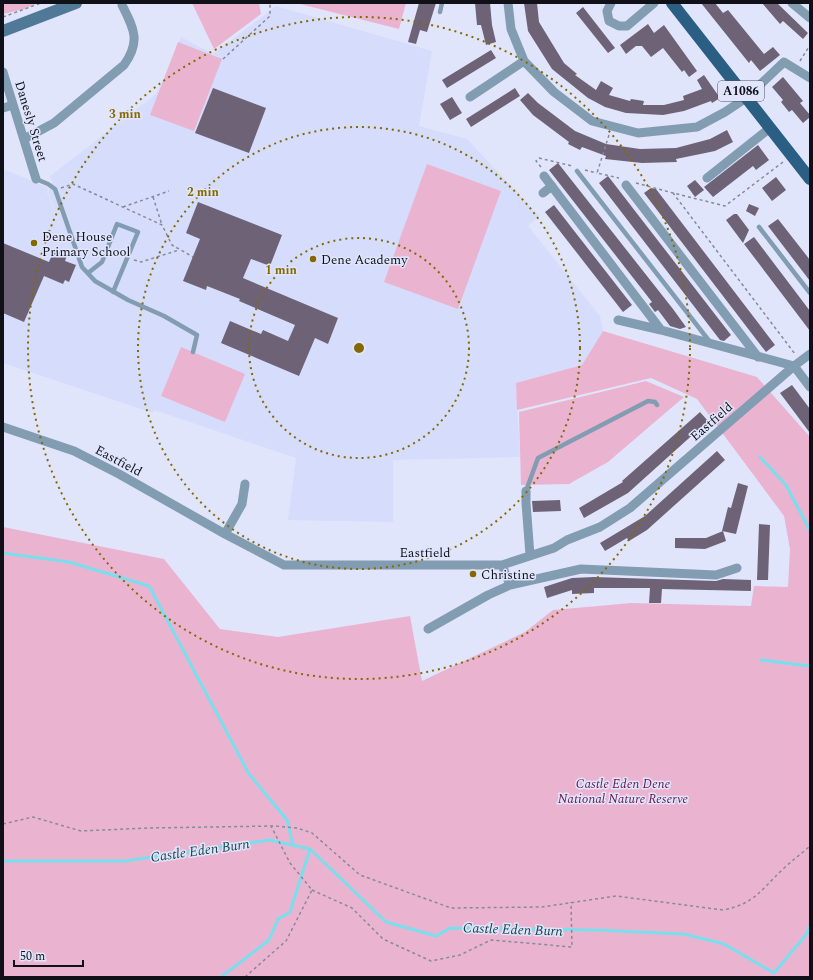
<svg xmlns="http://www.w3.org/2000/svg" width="813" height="980" font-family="Spectral,serif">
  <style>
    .built { fill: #d6dcfb }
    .green { fill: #eab4d1 }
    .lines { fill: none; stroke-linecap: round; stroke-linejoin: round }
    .stream { stroke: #7adfed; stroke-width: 3 }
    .building { fill: #6e6376 }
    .path { stroke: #868999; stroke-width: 1.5; stroke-dasharray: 3 3; stroke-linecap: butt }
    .lane { stroke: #829cb1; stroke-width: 4.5 }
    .street { stroke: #829cb1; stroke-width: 9 }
    .secondary { stroke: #507897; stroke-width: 12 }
    .primary { stroke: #2a5e83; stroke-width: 12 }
    .ring { fill: none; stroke: #856802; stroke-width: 2; stroke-dasharray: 2 4 }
    .poi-dot { fill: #856802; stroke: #e0e5fc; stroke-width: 1.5 }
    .labels { text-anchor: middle; stroke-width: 3; stroke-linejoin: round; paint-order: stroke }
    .shield { fill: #e0e5fc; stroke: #4e505c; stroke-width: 1 }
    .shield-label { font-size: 12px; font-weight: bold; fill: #0f1018 }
    .street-label { font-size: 13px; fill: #0f1018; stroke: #e0e5fc }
    .poi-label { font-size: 13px; fill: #0f1018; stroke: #e0e5fc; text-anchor: start }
    .park-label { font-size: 13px; font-style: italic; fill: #67174b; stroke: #e0e5fc }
    .water-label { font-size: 14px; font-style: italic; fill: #17464c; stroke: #e0e5fc }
    .centre { fill: #856802; stroke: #e0e5fc; stroke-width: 2 }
    .ring-label { font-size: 12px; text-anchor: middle; font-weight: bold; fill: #856802; stroke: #e0e5fc; stroke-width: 3; stroke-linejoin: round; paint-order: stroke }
  </style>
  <rect width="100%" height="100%" fill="#e0e5fc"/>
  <path class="built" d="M276,6L432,51L419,126L467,139L539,216L528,226L600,316L603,331L582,365L516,383L520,457L393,460V522L288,520L296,458L154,410L153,413L3,363V169L49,188L47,192L64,239L48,192L53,181L49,177L155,95L162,83L181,37L213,54Z"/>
  <path class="green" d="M3,3H38L24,9L3,14Z
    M192,3H259L261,14L214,49Z
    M296,3H406L399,29Z
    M178,42L222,59L194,131L150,115Z
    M427,164L501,191L458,309L384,282Z
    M603,331L757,377L810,437V977H3V527L164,559L220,629L278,637L410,616L422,681L525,632L553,610L631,603L751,606L754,586L788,587L790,549L784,516L697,399L651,378L517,410L516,383L582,365Z
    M181,347L245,374L225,422L161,396Z
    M646,381L684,397L608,462L569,484L521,485L519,412Z"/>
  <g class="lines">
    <path class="stream" d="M760,457L786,485L810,531
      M3,553L69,562L149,586L249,774L287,820L293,845
      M761,660L810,666
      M3,861H125L269,840L310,849L386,922L436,936L450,928L594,930L684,934L724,944L774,973L805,936L810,926
      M221,977L269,940L278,919L290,912L310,849"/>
  </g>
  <path class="building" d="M419,3H436L427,32L420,30L416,44L408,42Z
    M475,3H490L492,25L496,42L486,45L481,25H477Z
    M524,3H537L539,22L564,63L577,74L575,75L596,90L601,81L613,88L609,95L630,101L631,99L644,101L643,105H664L684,100L683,96L702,89L697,80L704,75L720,98L712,103L711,101L684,111L663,115L626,113L605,107L588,98L552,69L528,31Z
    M701,3H715L723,13L728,10L764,54L773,47L780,55L760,71L751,60L749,63Z
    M762,3H777L808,33L803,39L783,21L780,24Z
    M583,7L615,48L608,53L576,13Z
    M648,24L654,33L664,25L697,71L689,77L684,70L682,72L663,48L651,57L642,46H636L626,54L620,45Z
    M491,50L496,58L447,88L442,80Z
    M783,77L803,101L800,103L810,115V117L803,123L792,110L789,112L781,102L783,100L772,87Z
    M213,88L266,108L249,153L195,133Z
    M515,88L520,96L471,127L466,119Z
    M528,93L538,103L575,131L606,144L640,149L676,148L710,139L727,130L733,142L715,151L676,159L677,162L642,163L605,159L606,156L582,147L580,150L568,144L569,142L533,115L520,100Z
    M452,97L462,113L450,120L440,104Z
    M758,145L769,160L756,170L753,166L713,197L704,187Z
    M558,163L673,309L686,327L680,329L670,326L658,310L655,312L649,304L652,302L549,170Z
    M608,176L731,335L724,341L720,340L599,183Z
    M776,177L786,190L772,201L762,188Z
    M695,180L704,190L695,197L687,186Z
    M651,188L656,189L775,345L766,352L644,193Z
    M198,202L282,235L270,266L251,259L243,278L338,318L328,344L315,338L299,376L221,343L230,321L261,334L263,330L288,341L295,325L239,301L240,299L207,286L206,290L183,281L200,239L186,233Z
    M749,204L759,208L755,216L746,211Z
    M554,205L632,305L623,312L545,212Z
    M734,214H737L749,230L743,243L726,220Z
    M778,219L810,260V281L768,226Z
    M754,237L810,311V331L744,244Z
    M3,243L49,262L54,250L67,255L65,261L76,265L69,282L65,280L63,284L44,276L24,322L3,313Z
    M792,385L810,409V433L780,393Z
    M700,412L708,421L628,493L584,518L579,508L623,482L622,481Z
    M717,451L725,460L647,530L629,541L627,538L605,551L600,543L645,516Z
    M738,483L748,486L736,534L722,531L728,507L731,508Z
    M560,500L561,511L533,512L532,501Z
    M759,524L770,525L768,580H757Z
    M723,531L726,541L705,549L675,548V538H706Z
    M594,577L716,581L723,579L751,580V591L662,589L661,603H649L650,588H594V593L572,594V590L547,598L544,587L572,578Z"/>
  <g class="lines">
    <path class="path" d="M3,17L41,3
      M223,59L270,16V3
      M800,61L810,45
      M609,135L597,173L619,178
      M783,162L725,206L673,193L795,354
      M541,167L536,161L539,158L572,166
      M585,170L597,173
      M636,183L673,193
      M61,188L73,184L162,225L172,245L193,257
      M153,197L162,225
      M123,207L169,191
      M134,260L141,262L179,250
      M3,824L33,817L81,831L148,828L275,826L297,828L312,833L360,875L451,908L542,907L616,896L723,910C754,904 760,891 781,871C790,862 800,855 810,846
      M312,890L352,908L383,939L431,961L460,955L491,940L572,947L571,902
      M245,977L286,941L312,890L290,863L271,826"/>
    <path class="lane" d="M440,12L442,3
      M577,171L710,342
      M36,179L48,184L55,189L82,267L95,281L128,300L164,316L197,335L193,352
      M759,227L810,293
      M88,273L102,262L117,224L138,232L113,292
      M526,491L538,458L648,401L655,402L657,405"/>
    <path class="street" d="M508,3L511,29L524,61L554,92L592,121L638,133L697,127L725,112L746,98L784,62L810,78
      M611,3L607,11L609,21L619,26H627L654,3
      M792,3L810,18
      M3,72L36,179
      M470,97L524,61
      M3,108L13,105
      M24,139L54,123L124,65C141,41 134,29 122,5
      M544,176L661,330
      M707,178L770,128
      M626,185L758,357
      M543,193L552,186
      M618,320L661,330L794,366L810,387
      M3,427L74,451L119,474L225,534L284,565H502L554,548L567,540L600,527L630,508L794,366L810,354
      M526,491V503L530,555
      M225,534L242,504L245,484
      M502,565L510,585
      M428,629L488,595L510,585L581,569L716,575L737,568"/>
    <path class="secondary" d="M3,31L76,3"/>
    <path class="primary" d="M672,3L810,179"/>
  </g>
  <g class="ring">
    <circle cx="359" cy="348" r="110"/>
    <circle cx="359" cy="348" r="221"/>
    <circle cx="359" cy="348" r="331"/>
  </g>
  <g class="poi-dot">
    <circle cx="34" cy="243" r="4"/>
    <circle cx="313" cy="259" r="4"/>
    <circle cx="473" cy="574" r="4"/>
  </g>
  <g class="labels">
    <rect class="shield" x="718" y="81" width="46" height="20" rx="3"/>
    <g class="shield-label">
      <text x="741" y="95">A1086</text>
    </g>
    <g class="street-label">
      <text transform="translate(32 121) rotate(73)" y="5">Danesly Street</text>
      <text transform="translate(711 421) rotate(-41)" y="5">Eastfield</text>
      <text transform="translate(119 460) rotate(28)" y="5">Eastfield</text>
      <text x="425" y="557">Eastfield</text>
    </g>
    <g class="poi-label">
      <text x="42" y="241">Dene House<tspan x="42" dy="15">Primary School</tspan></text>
      <text x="321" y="264">Dene Academy</text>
      <text x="481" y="579">Christine</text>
    </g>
    <g class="park-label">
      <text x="623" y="788">Castle Eden Dene<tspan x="623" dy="15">National Nature Reserve</tspan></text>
    </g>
    <g class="water-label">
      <text transform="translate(200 850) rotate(-8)" y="5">Castle Eden Burn</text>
      <text transform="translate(513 929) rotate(2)" y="5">Castle Eden Burn</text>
    </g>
  </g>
  <circle cx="359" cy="348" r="6" class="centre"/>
  <g class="ring-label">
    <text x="125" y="118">3 min</text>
    <text x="203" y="196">2 min</text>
    <text x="281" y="274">1 min</text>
  </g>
  <rect width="813" height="980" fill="none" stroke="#0f1018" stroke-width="8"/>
  <path d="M14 960v6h69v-6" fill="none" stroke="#0f1018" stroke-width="2"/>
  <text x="20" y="960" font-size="12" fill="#0f1018" stroke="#e0e5fc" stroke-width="3" paint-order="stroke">50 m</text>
</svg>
